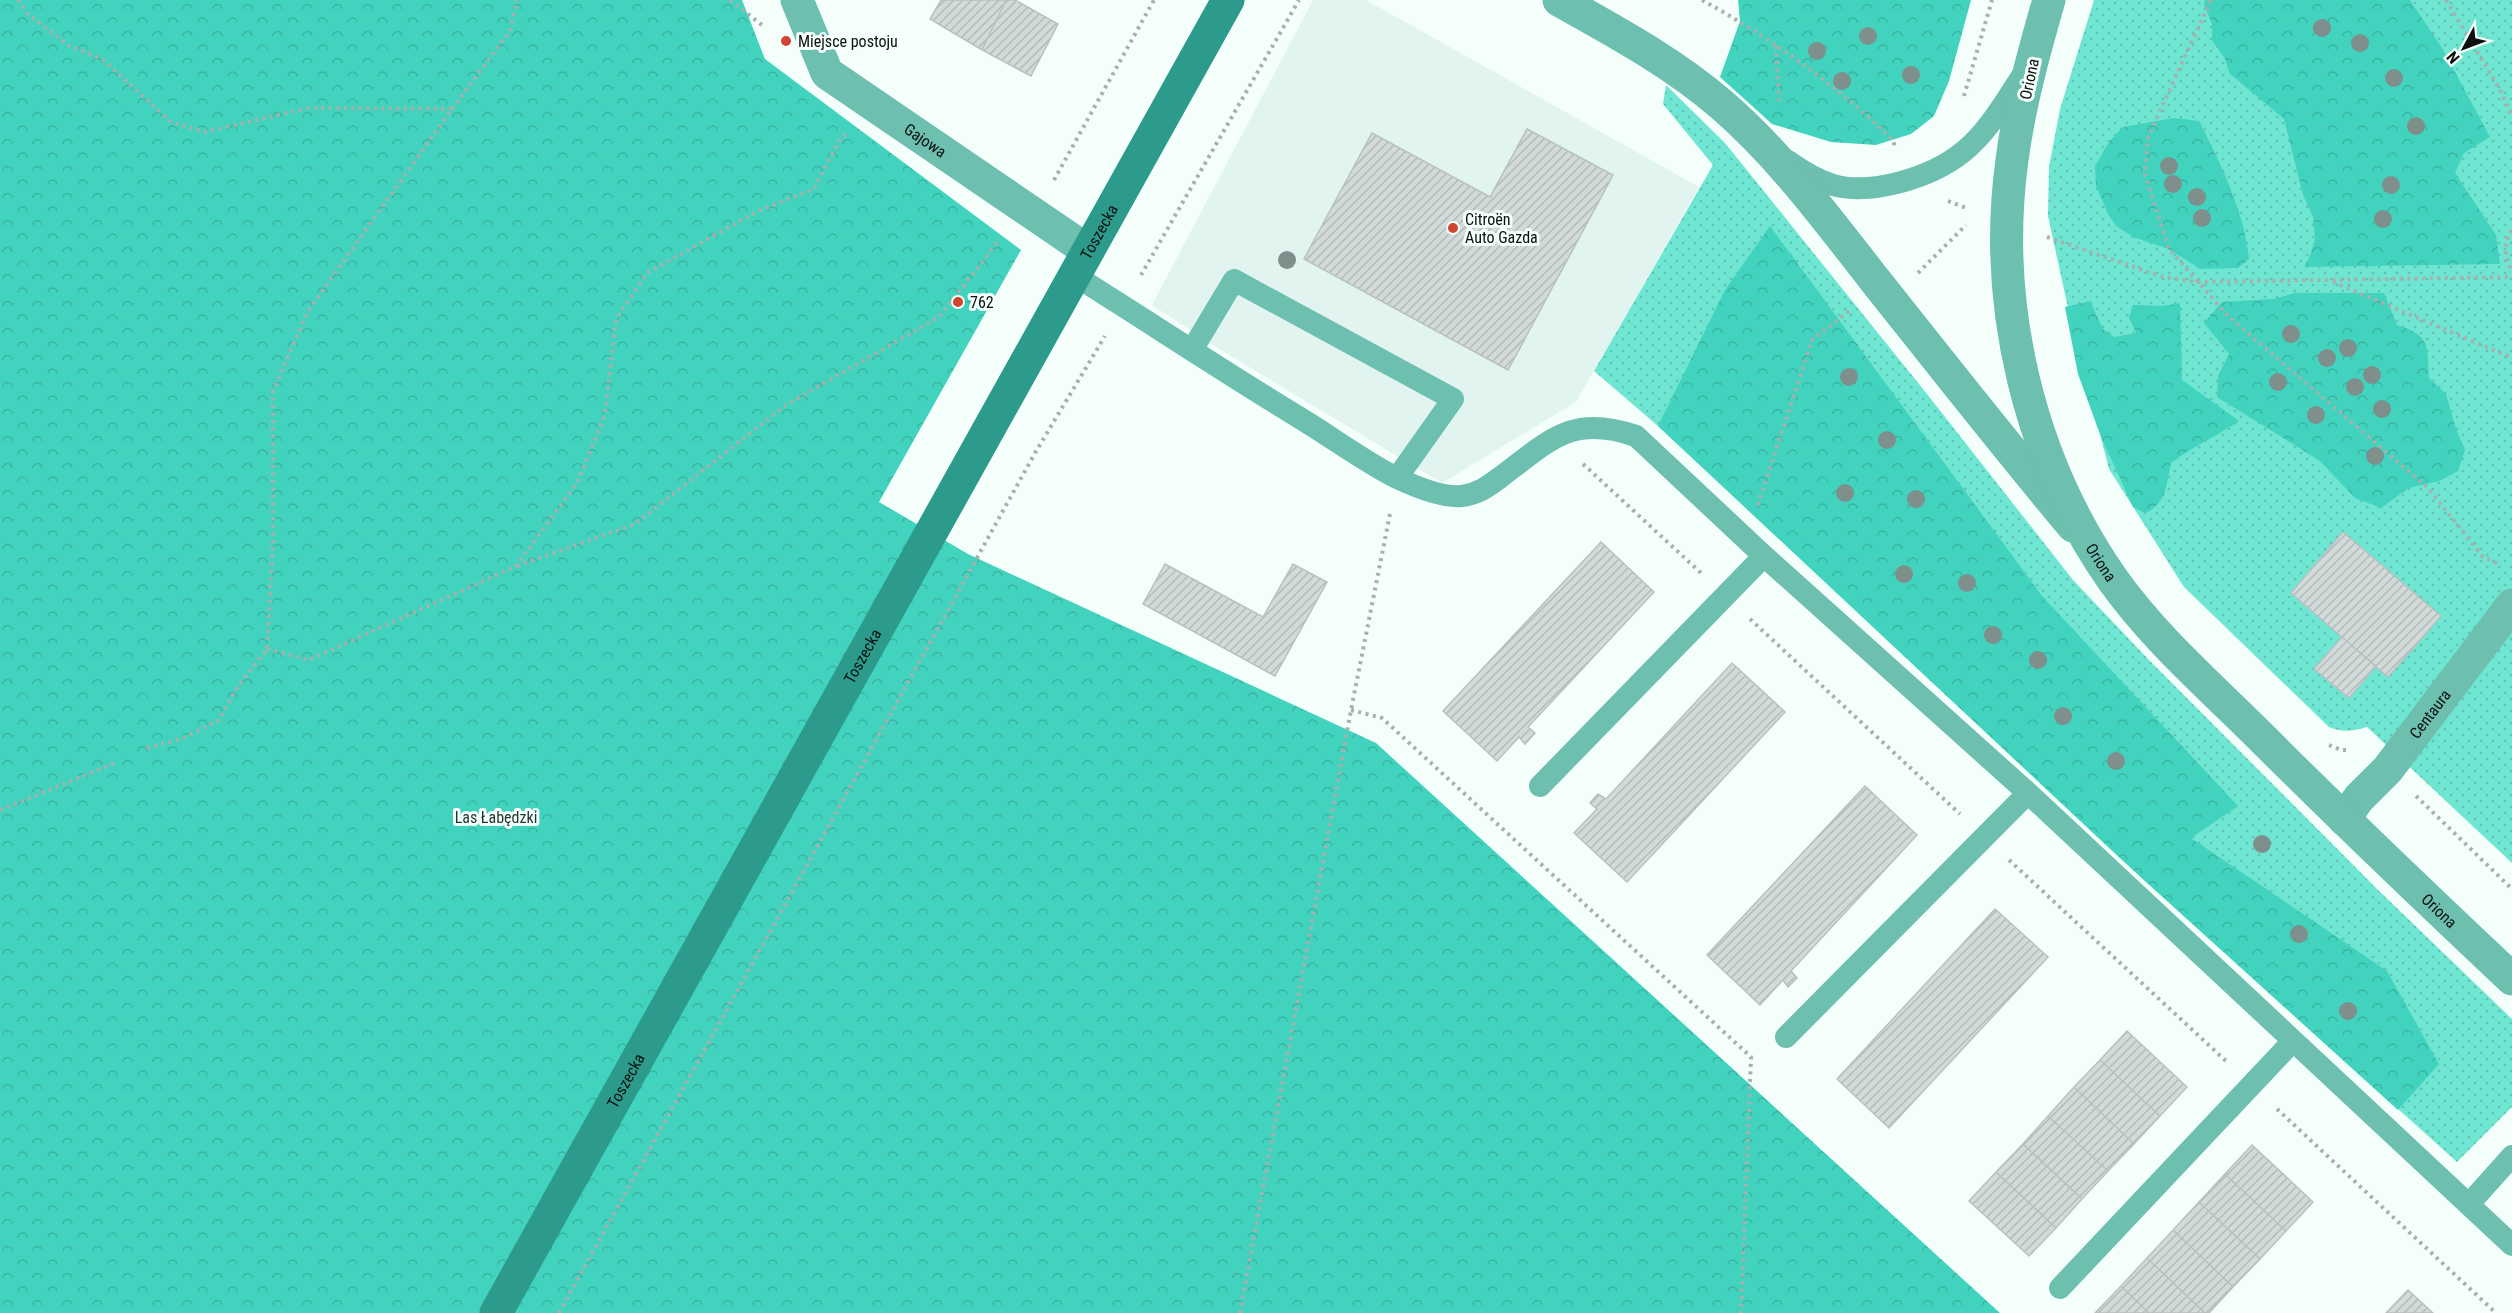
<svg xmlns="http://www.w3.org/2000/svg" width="2512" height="1313" font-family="'Roboto Condensed',sans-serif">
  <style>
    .built { fill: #e1f4f0 }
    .green { fill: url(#green-dots) }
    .forest { fill: url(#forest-crowns) }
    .building { fill: url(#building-hatch); stroke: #b8c1bf; stroke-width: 1.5 }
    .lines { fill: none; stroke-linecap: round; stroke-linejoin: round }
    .path { stroke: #a8b0ad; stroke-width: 4; stroke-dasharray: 3 4.5; stroke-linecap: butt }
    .service { stroke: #6dbfb0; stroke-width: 22 }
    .minor { stroke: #6dbfb0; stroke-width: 33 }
    .tertiary { stroke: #6dbfb0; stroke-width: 33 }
    .secondary { stroke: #2c9b8b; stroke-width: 33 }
    .tree { fill: #7e8f8c }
    .poi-dot { fill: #d14531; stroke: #f4fefb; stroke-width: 2 }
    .labels { text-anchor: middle; stroke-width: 6; stroke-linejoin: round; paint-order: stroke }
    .poi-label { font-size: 16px; fill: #0d100f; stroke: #f4fefb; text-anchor: start }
    .street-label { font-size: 16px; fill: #0d100f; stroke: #f4fefb }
    .park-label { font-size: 16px; fill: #1e3531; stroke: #f4fefb }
  </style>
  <defs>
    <pattern id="green-dots" width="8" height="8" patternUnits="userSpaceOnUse" patternTransform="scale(1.5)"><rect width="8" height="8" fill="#6fe6d2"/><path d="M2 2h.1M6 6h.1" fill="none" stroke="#5fc4b3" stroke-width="1.8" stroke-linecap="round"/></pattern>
    <pattern id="forest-crowns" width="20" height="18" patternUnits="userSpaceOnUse" patternTransform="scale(1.5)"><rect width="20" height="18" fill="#42d3be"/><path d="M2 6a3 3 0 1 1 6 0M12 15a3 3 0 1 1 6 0" fill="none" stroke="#39b4a2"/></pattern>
    <pattern id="building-hatch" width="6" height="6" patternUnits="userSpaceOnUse" patternTransform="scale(1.5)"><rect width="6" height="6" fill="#d2dbd9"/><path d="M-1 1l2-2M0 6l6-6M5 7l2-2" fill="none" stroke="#b3bbb9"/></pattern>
  </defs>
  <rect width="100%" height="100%" fill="#f4fefb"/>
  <path class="built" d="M1313,0H1366L1699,187L1576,402L1442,483L1216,347L1152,305Z"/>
  <path class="green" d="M2094,0H2512V863L2367,727C2352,731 2344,733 2329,727L2184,587L2109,469L2068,308L2048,216L2049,167L2060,109Z
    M1666,85L1725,143L1927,394L2073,580L2148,659L2378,890L2512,1019V1107L2457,1162L2124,862L1658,426L1594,371L1713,165L1663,104Z"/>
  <path class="forest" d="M0,0H742L765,59L1021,250L879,502L968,554L1376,743L2000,1313H0Z
    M1738,0H1971L1949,81L1934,116L1911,134L1876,145L1831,142L1772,124L1720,77L1740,21Z
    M2205,0H2410L2442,48L2490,137L2464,153L2455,173L2496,235L2500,264L2304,267L2310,256L2315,239L2313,217L2303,195L2284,119L2230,74L2225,59L2212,40V24L2204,5Z
    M2174,118L2199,121C2220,162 2245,213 2249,259L2238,268L2200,269L2169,249L2133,237L2116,226L2108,214L2096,186L2095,166L2109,142L2123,127Z
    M1770,226L2042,596L2238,806L2191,838L2387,971L2439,1064L2398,1110L2145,881L1658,426L1725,290Z
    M2295,293H2384L2397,325C2431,336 2427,345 2429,378L2446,394L2456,429L2465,450L2458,471L2439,481L2409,488L2381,508L2355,498L2320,461L2217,397L2218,376L2229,354L2204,323L2222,302L2273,299Z
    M2090,301L2103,329L2114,337L2136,333L2129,318L2133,305L2162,306L2180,303L2182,380L2239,421C2217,436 2192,447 2171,463C2167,482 2166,505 2145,513L2133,507L2101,437L2078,374L2065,307Z"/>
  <path class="building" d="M941,0H1006L982,50L930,19Z
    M1006,0H1015L1058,24L1031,76L982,50Z
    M1527,129L1613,175L1508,370L1304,259L1372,133L1490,197Z
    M2343,532L2441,616L2388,677L2291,593Z
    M1601,542L1654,592L1528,727L1535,733L1525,744L1519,737L1497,761L1443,711Z
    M1165,564L1263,617L1293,564L1327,582L1275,676L1143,604Z
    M2342,637L2376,666L2349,698L2314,669Z
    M1732,663L1785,712L1627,882L1574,833L1597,809L1590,803L1598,794L1606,799Z
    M1865,786L1917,835L1791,971L1797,978L1788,987L1783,980L1760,1005L1707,955Z
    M1995,909L2048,957L1889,1128L1837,1079Z
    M2127,1031L2187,1087L2160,1116L2100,1060Z
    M2100,1060L2160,1116L2134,1144L2074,1087Z
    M2074,1087L2134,1144L2108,1171L2048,1116Z
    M2048,1116L2108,1171L2082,1199L2023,1144Z
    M2023,1144L2082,1199L2056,1228L1996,1172Z
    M2252,1145L2313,1202L2286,1231L2225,1174Z
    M1996,1172L2056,1228L2029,1256L1969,1201Z
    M2225,1174L2286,1231L2260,1259L2199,1202Z
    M2199,1202L2260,1259L2233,1287L2173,1230Z
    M2173,1230L2233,1287L2209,1313H2205L2147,1258Z
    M2147,1258L2205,1313H2149L2121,1286Z
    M2121,1286L2149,1313H2095Z
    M2408,1290L2433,1313H2386Z"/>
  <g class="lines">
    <path class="path" d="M18,0L28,14L68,45L102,59L171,122L205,132L308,108L452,109L308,311L273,391V543L267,649L238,686L219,720L184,738L143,749
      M730,0L762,25
      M1702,0C1771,38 1836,85 1893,140L1895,147
      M2211,0L2148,137L2145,174L2169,249L2228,316L2428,488L2483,557L2501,565
      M2446,0L2499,88L2512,117
      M1776,46L1779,101
      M1964,96L1992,0
      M452,109L510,31L517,0
      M1054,180L1154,0
      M1948,201L1969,209
      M2512,230C2503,245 2504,256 2512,271
      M2047,237L2163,277L2197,282L2512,277
      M1918,273L1966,225
      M1141,275L1299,0
      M2333,282L2512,358
      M1583,464L1701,573
      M1758,505L1812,340L1849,311
      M517,566L635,524L786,405L939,317L1000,239
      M1750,619L1960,814
      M267,649L309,660L516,566L577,483L605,415L616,319L647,273L758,211L814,189L840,139L847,134
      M1351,710L1382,718L1751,1057L1741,1313
      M2329,745L2341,750H2350
      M2416,796L2512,889
      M0,810L115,763
      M2009,860L2226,1061
      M2277,1109L2496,1313
      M559,1313L1035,453L1105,336
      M1240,1313L1351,710L1390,514"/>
    <path class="service" d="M1788,161C1802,171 1816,180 1833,185C1872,196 1932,177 1963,152C1988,132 2004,103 2022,76
      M1074,275C1152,324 1229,375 1308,423C1337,441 1367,463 1397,478C1416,487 1442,498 1462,496C1479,494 1490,485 1502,476C1551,439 1573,414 1636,436L1764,556L2028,793L2512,1245
      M1192,350L1234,280L1453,399L1397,478
      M1540,786L1764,556
      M1786,1037L2028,793
      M2469,1204L2512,1156
      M2060,1288L2292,1042"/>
    <g class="minor">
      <path id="s1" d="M797,0L827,73L1088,251"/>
      <path d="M1559,0C1616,32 1672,62 1722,105C1780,155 1827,219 1874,279C1940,362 2005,445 2073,526"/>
      <path id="s2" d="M2344,819L2359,798L2388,769L2512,605"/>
    </g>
    <path class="tertiary" id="s3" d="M2049,0C2034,52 2019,106 2012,160C1992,305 2029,460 2113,580C2155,639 2211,687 2262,738C2344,820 2428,900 2512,979"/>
    <path class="secondary" id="s4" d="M496,1313L1228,0"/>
  </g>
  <g class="tree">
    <circle cx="2322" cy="28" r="9"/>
    <circle cx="1868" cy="36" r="9"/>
    <circle cx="2360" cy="43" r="9"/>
    <circle cx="1817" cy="51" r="9"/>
    <circle cx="1911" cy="75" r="9"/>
    <circle cx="2394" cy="78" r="9"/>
    <circle cx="1842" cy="81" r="9"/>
    <circle cx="2416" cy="126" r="9"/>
    <circle cx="2169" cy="166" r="9"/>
    <circle cx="2173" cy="184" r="9"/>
    <circle cx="2391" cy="185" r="9"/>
    <circle cx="2197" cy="197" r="9"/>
    <circle cx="2202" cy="218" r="9"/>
    <circle cx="2383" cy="219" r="9"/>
    <circle cx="1287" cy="260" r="9"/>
    <circle cx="2291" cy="334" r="9"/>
    <circle cx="2348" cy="348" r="9"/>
    <circle cx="2327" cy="358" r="9"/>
    <circle cx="2372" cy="375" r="9"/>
    <circle cx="1849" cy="377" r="9"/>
    <circle cx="2278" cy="382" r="9"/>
    <circle cx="2355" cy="387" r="9"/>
    <circle cx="2382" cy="409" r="9"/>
    <circle cx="2316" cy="415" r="9"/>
    <circle cx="1887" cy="440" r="9"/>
    <circle cx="2375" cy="456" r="9"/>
    <circle cx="1845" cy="493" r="9"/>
    <circle cx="1916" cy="499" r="9"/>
    <circle cx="1904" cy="574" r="9"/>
    <circle cx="1967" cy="583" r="9"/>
    <circle cx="1993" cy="635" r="9"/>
    <circle cx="2038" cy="660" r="9"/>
    <circle cx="2063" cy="716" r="9"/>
    <circle cx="2116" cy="761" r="9"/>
    <circle cx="2262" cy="844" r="9"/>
    <circle cx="2299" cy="934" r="9"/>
    <circle cx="2348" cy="1011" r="9"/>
  </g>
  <g class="poi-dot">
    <circle cx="786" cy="41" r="6"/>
    <circle cx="1453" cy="228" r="6"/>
    <circle cx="958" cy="302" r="6"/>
  </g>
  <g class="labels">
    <g class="poi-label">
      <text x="798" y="47">Miejsce postoju</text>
      <text x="1465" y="225">Citroën<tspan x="1465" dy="18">Auto Gazda</tspan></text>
      <text x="970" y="308">762</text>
    </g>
    <g class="street-label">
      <text transform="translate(2029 79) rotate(-78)" y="6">Oriona</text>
      <text dy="6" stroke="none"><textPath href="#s1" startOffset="198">Gajowa</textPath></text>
      <text dy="6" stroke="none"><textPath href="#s4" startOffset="1238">Toszecka</textPath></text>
      <text dy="6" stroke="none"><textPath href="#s3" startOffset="585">Oriona</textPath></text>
      <text dy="6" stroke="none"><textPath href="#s4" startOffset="752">Toszecka</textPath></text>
      <text dy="6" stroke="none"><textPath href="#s2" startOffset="136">Centaura</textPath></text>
      <text dy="6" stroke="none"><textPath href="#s3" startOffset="1071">Oriona</textPath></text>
      <text dy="6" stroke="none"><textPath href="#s4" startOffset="266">Toszecka</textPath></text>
    </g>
    <g class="park-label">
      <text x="496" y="823">Las Łabędzki</text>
    </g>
  </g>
  <g transform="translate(2464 48) rotate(229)" stroke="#f4fefb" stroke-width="4.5" paint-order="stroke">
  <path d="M0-4.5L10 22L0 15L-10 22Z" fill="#0d100f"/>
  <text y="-9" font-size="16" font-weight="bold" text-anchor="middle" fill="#0d100f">N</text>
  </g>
</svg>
